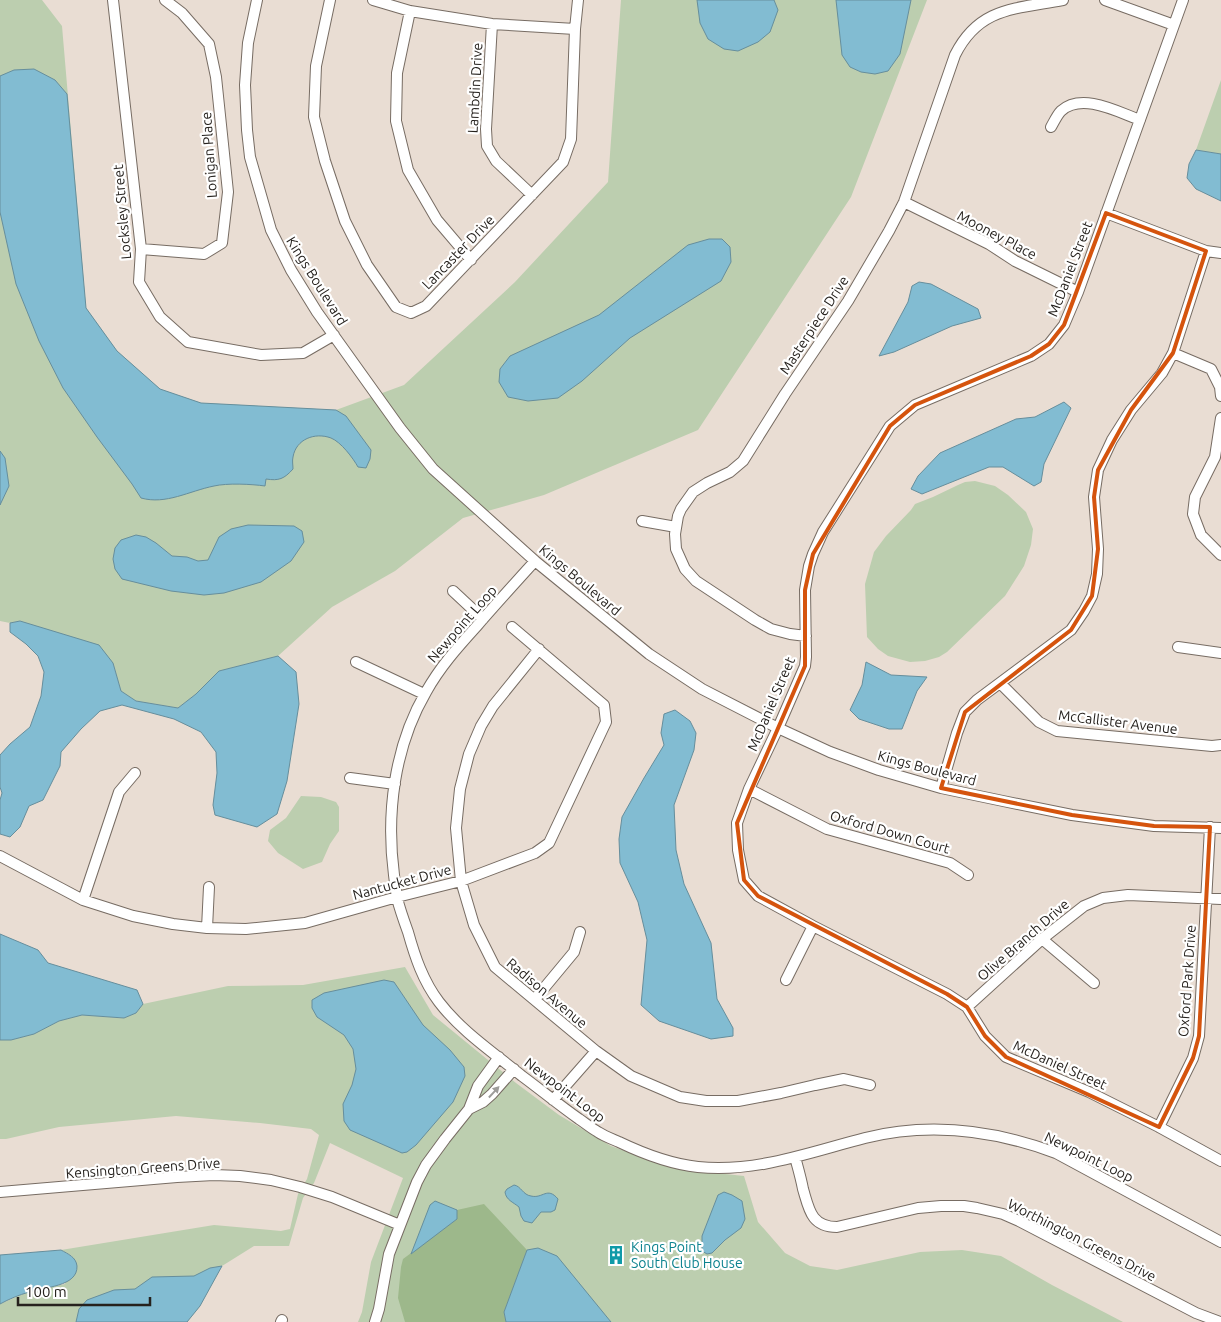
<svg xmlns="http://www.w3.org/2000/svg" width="1221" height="1322" font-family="Ubuntu,sans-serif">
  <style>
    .green { fill: #bcceaf }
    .forest { fill: #9db88b }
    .water { fill: #82bcd2; stroke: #668e9c }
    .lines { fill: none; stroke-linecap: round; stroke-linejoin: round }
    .minor-casing { stroke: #776c63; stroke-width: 12 }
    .minor { stroke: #fff; stroke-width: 10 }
    .oneway { fill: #9d9c9a }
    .marked { fill: none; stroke: #d5540e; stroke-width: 4; stroke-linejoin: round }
    .labels { text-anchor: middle; stroke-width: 4.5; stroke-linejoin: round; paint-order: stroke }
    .street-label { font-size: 14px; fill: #26221e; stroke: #fff }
    .culture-label { font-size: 14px; fill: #0d838f; stroke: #fff; text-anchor: start }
  </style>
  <rect width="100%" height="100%" fill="#e9ddd3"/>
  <path class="green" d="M0,0H42L62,26L86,308L117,351L160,389L201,403L336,410L404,385L515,282L608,182L621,0H927L851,197L698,430L544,495L463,518L395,571L332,607L278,656L219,671L196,694L178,708L136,701L121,691L113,663L20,621L10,623L0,621Z
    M1221,80V154L1196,150Z
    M975,481L995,486L1008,495L1026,512L1033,529L1031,545L1024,566L1005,596L947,652L939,657L925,661L910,662L888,656L878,649L867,637L865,584L874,552L886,536L911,510L915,504L933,497L958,485L965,482Z
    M301,796L321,797L336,802L339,807V831L330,844L322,862L303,869L278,853L268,841L270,830L286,818Z
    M405,967L433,1015L516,1083L559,1115L611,1146L645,1158L688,1170L744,1176L758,1222L785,1253L810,1266L837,1270L920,1252L962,1250L1001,1256L1052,1285L1123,1322H358L362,1312L371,1262L403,1178L330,1143L314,1183L303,1198L289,1246H254L222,1266L200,1306L187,1322H0V1304L30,1291L65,1284L72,1256L61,1250L214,1225L281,1231L290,1229L298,1194L307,1179L319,1135L311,1129L260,1123L176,1116L59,1127L6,1139H0V1040H11L34,1034L59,1021L82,1015L124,1018L136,1013L143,1004L228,986L303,985Z"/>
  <path class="forest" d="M484,1204L527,1250L504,1312L506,1322H405L398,1298L401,1267L403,1259L457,1219V1210Z"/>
  <path class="water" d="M697,0H774L778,10L770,32L758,42L738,51L724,49L708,39L700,23Z
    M836,0H911L900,54L888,71L875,74L861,72L850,67L842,55Z
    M34,69L55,80L67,94L86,308L117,351L160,389L201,403L336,410L346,416L371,450L370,459L366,468L358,467C353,458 341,442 331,438C315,432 296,439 293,457C292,461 293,465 293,469C284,479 279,481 266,479L265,486C251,484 227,483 214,486C189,491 166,505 141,498L132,484L97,437L63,388L39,341L16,284L0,212V76L14,70Z
    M1196,150L1221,154V201L1196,189L1187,178L1189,164Z
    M709,239H722L730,247L731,262L721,281L630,338L582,381L558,398L528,401L508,397L499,382L500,369L510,356L599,315L688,245Z
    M919,282L931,284L978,309L981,318L952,326L894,352L879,356L908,302L912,286Z
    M1064,402L1071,408L1044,464L1041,482L1034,486L1003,467H989L922,494L911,489L918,476L940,453L1016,419L1035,417Z
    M0,451L5,458L9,486L0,505Z
    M248,525L294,526L302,531L304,542L291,561L261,582L224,593L204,595L171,591L122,579L115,569L113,559L115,548L121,540L136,535L146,537L156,543L172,556L187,557L198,561L208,560L219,537L231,529Z
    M20,621L99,645L113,663L121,691L136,701L178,708L196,694L219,671L278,656L296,672L299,704L287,781L277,814L257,827L215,815L213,805L217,773L216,752L201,732L174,719L122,705L100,711L81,729L61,752L60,766L43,800L29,806L20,827L10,837L0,834V800L2,793L0,787V755L10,744L30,727L41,696L44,672L38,656L26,644L10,632V623Z
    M866,662L891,675L927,677L917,691L902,729H889L859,719L850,710L862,685Z
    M675,710L690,721L696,733L694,750L674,805L676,850L684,884L711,943L717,999L733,1028V1036L711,1039L659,1021L641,1005L647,940L638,902L620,863L619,839L622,817L644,778L664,745L661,733L664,714Z
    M0,934L38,950L48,963L137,990L143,1004L136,1013L124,1018L82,1015L59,1021L34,1034L11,1040H0Z
    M384,980L394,982L423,1025L450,1050L464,1067L465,1076L453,1102L416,1145L407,1152L402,1153L350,1130L344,1121L343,1104L352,1085L356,1069L353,1049L344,1035L317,1017L312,1008V1000L324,993Z
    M514,1185C521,1186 523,1195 531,1196C543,1199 547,1186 558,1199L555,1210L551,1212H541L532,1223L524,1221L521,1216L519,1207C513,1202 506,1200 505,1192L507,1189Z
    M724,1192L732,1195L742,1201L745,1219L741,1228L725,1240L712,1253L707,1254L702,1251V1236L718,1195Z
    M435,1201L457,1210V1219L411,1254L430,1205Z
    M538,1248L557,1256L611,1322H506L504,1312L527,1250Z
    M61,1250C68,1254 76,1257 77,1266C78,1287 43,1287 29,1292C19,1295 9,1299 0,1304V1255Z
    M222,1266L200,1306L187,1322H76L79,1309L87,1300L114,1290L135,1289L152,1277L194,1276L210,1268Z"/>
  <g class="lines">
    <g class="minor-casing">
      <path id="minor" d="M113,0L141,249L139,282L160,317L188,342L261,355L303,353L334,335
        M257,0L248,43L245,85L247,130L250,157L271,230L291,270L317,312L400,428L433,469L535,561L649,654L702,689L778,728L830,752L879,770L941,788L1003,801L1072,815L1154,826L1221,828
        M330,0L316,66L314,117L325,161L345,221L367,265L396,307L411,313L426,306L563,162L571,139L575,29L578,0
        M373,0L410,11L492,24L575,29
        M1105,0L1174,25
        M1183,0L1078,292L1064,325L1049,344L1031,356L915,405L890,426L823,532L813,554L809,566L805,590L806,657L805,666L778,728L749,789L737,823L738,850L744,880L758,896L813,926L947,994L967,1007L985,1036L1006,1057L1089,1092L1159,1127L1221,1161
        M410,11L397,73L396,121L408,170L437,220L471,260
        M492,24L486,129L487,146L496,161L532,195
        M1051,127C1054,122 1057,115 1061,111C1082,92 1118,112 1140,120
        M904,202L989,244L1015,261L1078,292
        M1106,213L1206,251L1221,253
        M141,249L204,254L222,243L228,192L216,77L209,44L182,13L165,0
        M1173,353L1211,369L1220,387L1221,396
        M1221,418L1215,457L1195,497L1193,514L1201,535L1221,555
        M642,521L676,527
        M535,561C515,583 495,605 476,627C457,648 440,667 426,692C394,747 386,814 394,875C395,883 396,891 397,898C400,910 404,921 408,932C415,957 423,981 439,1002C461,1031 494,1053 522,1076C541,1090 559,1105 579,1119C585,1123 591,1128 598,1132C604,1136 612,1139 619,1142C644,1154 670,1164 698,1167C756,1173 810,1152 865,1138C929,1122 994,1130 1056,1153L1221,1242
        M453,591L483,619
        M806,636L790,634L771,629L755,620L696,581L685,569L676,549L675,534L678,516L681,509L693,492L707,483L730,472L743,461L785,394L848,301L889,231L904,202L955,55C979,7 1015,9 1063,0
        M1178,647L1221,653
        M539,649L493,706L481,726L469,754L460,789L456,828L461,881L474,925L495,967L596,1051L631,1076L680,1097L706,1101H738L781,1093L815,1085L844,1079L870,1085
        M356,662L424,694
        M1000,683L1039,722L1057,731L1212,746L1221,745
        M350,778L395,784
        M941,788L957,733L965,712L977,700L1071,630L1084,611L1092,596L1097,574L1098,549L1094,497L1098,470L1112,440L1131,410L1162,373L1173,353L1206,251
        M749,789L827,829L950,863L968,875
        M0,856L83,900L133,916L173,924L207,928L246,929L305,923L397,897L461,881L535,853L549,843L606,722L604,705L512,627
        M83,900L119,792L135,773
        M207,928L209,887
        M1042,939L1094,983
        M786,980L813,926
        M535,999L574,952L580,932
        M967,1007L1042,939L1084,906L1103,898L1128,895L1221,899
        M553,1100L596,1051
        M469,1109L483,1102L492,1094L514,1069
        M1159,1127L1193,1058L1199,1036L1210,827
        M795,1157C798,1168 801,1178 803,1189C809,1209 811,1227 837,1227L918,1208L941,1206H964L977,1208L1003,1214L1019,1221L1196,1313L1220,1322
        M0,1192L177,1177L214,1175L240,1176L271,1180L300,1187L332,1197L400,1225
        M281,1322L282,1320
        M375,1322L379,1309L389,1254L417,1182L426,1165L445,1139L469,1109L478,1086L499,1057"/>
    </g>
    <use href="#minor" class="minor"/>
  </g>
  <defs><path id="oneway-solid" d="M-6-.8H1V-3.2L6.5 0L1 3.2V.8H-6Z" transform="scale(1.25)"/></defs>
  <use class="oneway" href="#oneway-solid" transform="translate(494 1092) rotate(-47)"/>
  <path class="marked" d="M1106,213L1206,251L1173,353L1131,410L1098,470L1094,497L1098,549L1092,596L1071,630L965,712L941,788L1072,815L1154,826L1210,827L1199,1036L1193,1058L1159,1127L1006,1057L985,1036L967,1007L947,994L758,896L744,880L737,823L805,666V590L813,554L890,426L915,405L1031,356L1049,344L1064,325Z"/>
  <defs>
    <g id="building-bare" transform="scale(1.5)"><path d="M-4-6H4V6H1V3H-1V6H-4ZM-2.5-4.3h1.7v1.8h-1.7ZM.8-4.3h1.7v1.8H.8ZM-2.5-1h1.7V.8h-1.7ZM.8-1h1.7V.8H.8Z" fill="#0f9aa8" stroke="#fff" stroke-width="2.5" paint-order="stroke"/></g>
  </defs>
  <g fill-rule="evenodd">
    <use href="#building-bare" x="616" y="1255"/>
  </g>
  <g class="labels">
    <g class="street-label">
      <text transform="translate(475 88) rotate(-87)" y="5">Lambdin Drive</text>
      <text transform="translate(209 155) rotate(-94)" y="5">Lonigan Place</text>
      <text transform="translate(122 212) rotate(-95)" y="5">Locksley Street</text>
      <text transform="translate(997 235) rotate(28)" y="5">Mooney Place</text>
      <text transform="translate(458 252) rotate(-46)" y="5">Lancaster Drive</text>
      <text transform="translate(1070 269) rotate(-69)" y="5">McDaniel Street</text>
      <text transform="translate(317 281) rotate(58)" y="5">Kings Boulevard</text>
      <text transform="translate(814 325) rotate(-57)" y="5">Masterpiece Drive</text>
      <text transform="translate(580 580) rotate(40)" y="5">Kings Boulevard</text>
      <text transform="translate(462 624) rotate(-49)" y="5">Newpoint Loop</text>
      <text transform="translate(771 704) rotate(-67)" y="5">McDaniel Street</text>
      <text transform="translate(1118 722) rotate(7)" y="5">McCallister Avenue</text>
      <text transform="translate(927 768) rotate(15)" y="5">Kings Boulevard</text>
      <text transform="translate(890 832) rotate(16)" y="5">Oxford Down Court</text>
      <text transform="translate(402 882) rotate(-15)" y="5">Nantucket Drive</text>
      <text transform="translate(1023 940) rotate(-41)" y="5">Olive Branch Drive</text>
      <text transform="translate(1187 981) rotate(-86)" y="5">Oxford Park Drive</text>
      <text transform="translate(547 993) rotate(40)" y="5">Radison Avenue</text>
      <text transform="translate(1060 1065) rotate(24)" y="5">McDaniel Street</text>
      <text transform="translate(565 1090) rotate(37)" y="5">Newpoint Loop</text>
      <text transform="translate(1089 1157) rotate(26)" y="5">Newpoint Loop</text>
      <text transform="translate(143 1168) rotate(-4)" y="5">Kensington Greens Drive</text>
      <text transform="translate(1082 1240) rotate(27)" y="5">Worthington Greens Drive</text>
    </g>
    <g class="culture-label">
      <text x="631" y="1252">Kings Point<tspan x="631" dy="16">South Club House</tspan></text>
    </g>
  </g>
  <path d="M18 1297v8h132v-8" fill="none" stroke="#26221e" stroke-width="2.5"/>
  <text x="25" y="1297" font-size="15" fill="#26221e" stroke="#ffffff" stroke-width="4" paint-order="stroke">100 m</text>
</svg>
